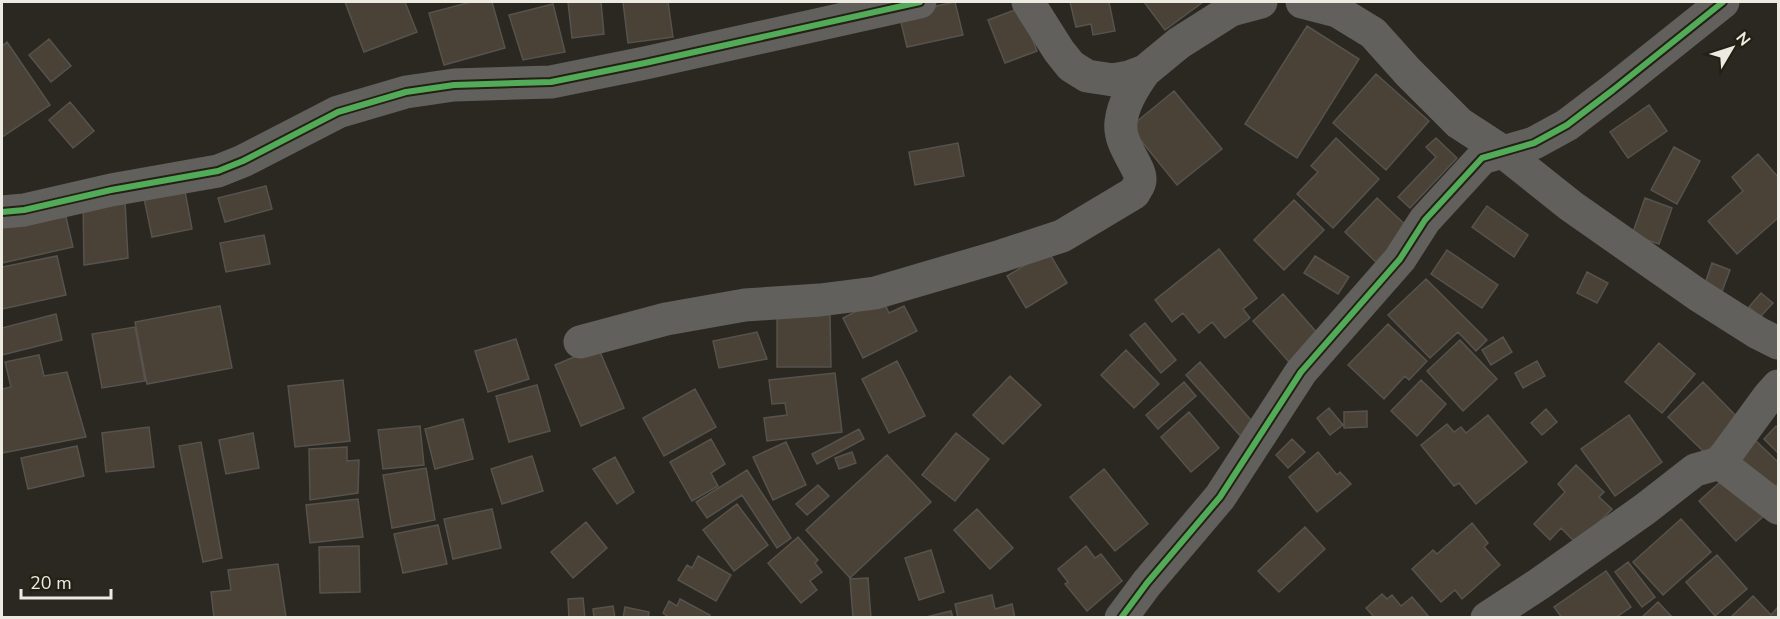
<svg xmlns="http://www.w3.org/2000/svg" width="1780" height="619" font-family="'Nunito Sans',sans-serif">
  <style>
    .building { fill: #4b4237; stroke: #56524d; stroke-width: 1.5 }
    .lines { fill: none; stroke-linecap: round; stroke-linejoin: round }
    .minor { stroke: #62605d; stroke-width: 33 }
    .cycleway-casing { stroke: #242114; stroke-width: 10 }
    .cycleway { stroke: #51ab58; stroke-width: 6 }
  </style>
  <rect width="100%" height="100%" fill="#2a2821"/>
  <path class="building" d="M345,2H405L417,32L364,52Z
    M471,2H492L505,48L444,65L429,13Z
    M568,2H601L604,34L572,38Z
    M623,2H668L673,37L628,43Z
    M955,2L963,35L907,47L899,14Z
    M1070,2H1109L1115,31L1093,35L1091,24L1076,27Z
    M1144,2H1203L1165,30Z
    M553,4L565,52L523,60L509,15Z
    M1020,8L1037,51L1005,63L988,20Z
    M1307,26L1359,59L1297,158L1245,124Z
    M49,39L71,66L51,82L29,55Z
    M7,42L50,105L2,137V46Z
    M1376,74L1429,121L1386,170L1333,123Z
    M1174,91L1222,149L1177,185L1130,127Z
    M70,102L94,131L73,148L49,120Z
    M1649,105L1667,131L1628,158L1610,132Z
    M1336,138L1379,179L1333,228L1297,194L1318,172L1311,166Z
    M1436,138L1457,158L1410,208L1398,197L1436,157L1426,147Z
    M958,143L964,176L915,185L909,152Z
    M1674,147L1700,161L1677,204L1651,190Z
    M1758,154L1778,177V218L1737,254L1708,221L1743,191L1732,177Z
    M266,186L272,209L225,222L218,198Z
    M185,191L192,229L152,237L144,198Z
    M1377,198L1414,233L1381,267L1345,232Z
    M1645,198L1672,208L1659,244L1632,235Z
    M1294,200L1324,230L1284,270L1254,240Z
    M125,201L128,258L84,265L83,203Z
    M1487,206L1528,235L1514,257L1472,227Z
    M66,217L73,247L2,263V226Z
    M264,235L270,264L226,272L220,243Z
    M1219,249L1257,298L1243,309L1250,318L1225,338L1212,322L1199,333L1183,313L1172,322L1155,300Z
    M1447,250L1498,285L1482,308L1431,274Z
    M1048,251L1067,283L1026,308L1007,276Z
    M57,256L66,295L2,309V267Z
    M1315,256L1349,277L1338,294L1304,273Z
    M1712,263L1730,270L1718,302L1701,295Z
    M1587,272L1608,283L1597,303L1577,293Z
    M1426,279L1487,340L1476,351L1458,332L1430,358L1388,315Z
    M1761,293L1773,303L1760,317L1749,307Z
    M1283,294L1319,335L1289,362L1253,321Z
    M882,298L889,313L904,306L917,331L863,358L843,318Z
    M220,306L232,368L147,384L135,322Z
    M830,313L831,367H777V314Z
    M56,314L62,340L2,355V328Z
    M1145,323L1176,360L1161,373L1130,335Z
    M1388,324L1427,361L1409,380L1405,376L1384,399L1348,365Z
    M135,327L145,381L102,388L92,334Z
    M757,332L767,359L719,368L713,341Z
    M1503,337L1512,352L1491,365L1482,350Z
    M516,339L529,379L488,392L475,351Z
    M1460,340L1497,379L1463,411L1427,371Z
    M1659,343L1695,374L1662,413L1625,382Z
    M598,347L624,408L581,426L555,365Z
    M1126,350L1159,384L1134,408L1101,375Z
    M39,355L44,376L67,372L86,437L2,453V389L11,387L5,362Z
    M897,361L925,416L889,433L862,379Z
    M1537,361L1545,376L1523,388L1515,373Z
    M1200,362L1257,427L1243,439L1186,375Z
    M835,373L842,432L767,441L764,418L787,415L785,403L772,404L769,380Z
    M1010,376L1041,405L1003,444L973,415Z
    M343,380L350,441L295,447L288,386Z
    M1421,380L1446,404L1417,436L1391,411Z
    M1184,382L1196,396L1158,429L1146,415Z
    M1703,382L1740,420L1705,453L1668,417Z
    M537,385L550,431L509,442L496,396Z
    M695,389L716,427L664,456L643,418Z
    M1329,408L1343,425L1330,435L1317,418Z
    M1546,409L1557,422L1542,435L1531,423Z
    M1367,411V427L1344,428V412Z
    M1189,412L1219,448L1191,472L1161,437Z
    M1488,415L1527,462L1476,504L1459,483L1454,486L1421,445L1447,424L1454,432L1461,427L1466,433Z
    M1629,415L1662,462L1615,496L1581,449Z
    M463,419L473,459L435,469L425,429Z
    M420,426L424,465L383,469L378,430Z
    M1776,426L1778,428V453L1764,439Z
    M149,427L154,467L106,472L102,433Z
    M859,429L864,439L817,464L812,454Z
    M253,433L259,468L226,474L219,440Z
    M956,433L989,459L955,501L922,475Z
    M1753,438L1778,462V483L1773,490L1737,456Z
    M711,439L725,464L711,473L718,486L692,501L670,462Z
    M1292,439L1305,452L1288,468L1276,455Z
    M201,442L222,558L203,562L179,446Z
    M786,442L806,485L773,500L753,457Z
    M77,446L84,476L28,489L21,458Z
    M347,447V461L359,460L358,493L310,500L309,449Z
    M852,452L856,463L839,469L835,458Z
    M1318,452L1337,475L1340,472L1351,484L1317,512L1289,477Z
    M887,455L931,502L850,578L806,530Z
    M532,456L543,491L502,504L491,469Z
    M615,457L634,492L617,504L593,469Z
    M1576,465L1604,492L1599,497L1612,509L1577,544L1561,528L1550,540L1534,524L1565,492L1558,484Z
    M426,468L435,520L392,528L383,475Z
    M1104,469L1148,524L1115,551L1070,497Z
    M747,470L791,538L777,548L742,495L707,518L696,502Z
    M1729,474L1766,514L1736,541L1699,501Z
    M818,485L829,496L807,515L796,504Z
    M358,499L363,537L310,543L306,505Z
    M737,504L768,545L734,571L703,530Z
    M492,509L501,548L453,559L444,519Z
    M977,509L1013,548L990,569L954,530Z
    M1681,519L1711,552L1663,595L1633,562Z
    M586,522L607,548L573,578L551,552Z
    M1472,523L1488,543L1484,547L1500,565L1462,599L1455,590L1441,602L1412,569L1433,550L1437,554Z
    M438,525L447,564L403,573L394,534Z
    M1305,527L1325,549L1279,592L1258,571Z
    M798,537L818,560L815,563L822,572L810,581L817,590L801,603L768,563Z
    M359,546L360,592L320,593L319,547Z
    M1086,546L1095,558L1101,554L1122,581L1087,611L1065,584L1068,582L1058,569Z
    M931,550L944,592L919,600L905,558Z
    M1717,555L1747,589L1715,616L1686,582Z
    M698,556L731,575L716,601L678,580L687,565L692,568Z
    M1628,562L1655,597L1642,607L1615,572Z
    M278,564L286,617L214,618L211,592L231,590L228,570Z
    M1606,571L1631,607L1615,618H1562L1554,607Z
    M868,578L871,618H853L850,579Z
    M1382,594L1387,599L1392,595L1401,606L1412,597L1430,618H1375L1366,608Z
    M992,595L995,609L1012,604L1015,618H958L955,604Z
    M1753,596L1771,615L1778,607V618H1730Z
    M583,598L585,618H569L568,599Z
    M680,599L710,615L709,618H670L663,613L669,601L677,606Z
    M1658,602L1673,618H1641Z
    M613,606L615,618H594L593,609Z
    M625,607L649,612L648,618H623Z
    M951,611L953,618H922Z"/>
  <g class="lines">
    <path class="minor" d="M1028,2L1059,51L1071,66L1087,76L1113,80L1129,77L1145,71L1179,43L1231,10L1261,2
      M1302,2L1337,11L1373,33L1408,72L1459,123L1502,151L1571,206L1698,295L1758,333L1778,343
      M2,212L24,210L111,190L218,171L243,161L338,112L406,92L454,85L551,82L645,63L920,2
      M580,342L666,319L745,305L820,300L875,293L1001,256L1062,236L1134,193C1136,189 1140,185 1140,180C1141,166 1118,145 1121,122C1123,103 1134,86 1145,71
      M1720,463L1778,508
      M1121,618L1147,583L1220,497L1301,372L1400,259L1425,220L1482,158L1534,143L1567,125L1613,90L1723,2
      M1487,618L1539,584L1645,509L1695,470L1720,463L1769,396L1778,386"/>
    <g class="cycleway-casing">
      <path id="cycleway" d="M2,212L24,210L111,190L218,171L243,161L338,112L406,92L454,85L551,82L645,63L920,2
        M1121,618L1147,583L1220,497L1301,372L1400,259L1425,220L1482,158L1534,143L1567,125L1613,90L1723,2"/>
    </g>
    <use href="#cycleway" class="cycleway"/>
  </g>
  <rect width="1780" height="619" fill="none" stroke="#edeae2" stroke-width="6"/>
  <g transform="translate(1732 48) rotate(51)" stroke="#242114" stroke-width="4.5" paint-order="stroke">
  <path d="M0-4.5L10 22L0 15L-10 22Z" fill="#edeae2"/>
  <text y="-9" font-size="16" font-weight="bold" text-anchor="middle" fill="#edeae2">N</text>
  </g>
  <path d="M21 589v9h90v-9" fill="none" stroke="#edeae2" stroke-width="3"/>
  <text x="30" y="589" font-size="18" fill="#edeae2" stroke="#242114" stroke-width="4.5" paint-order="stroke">20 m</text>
</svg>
